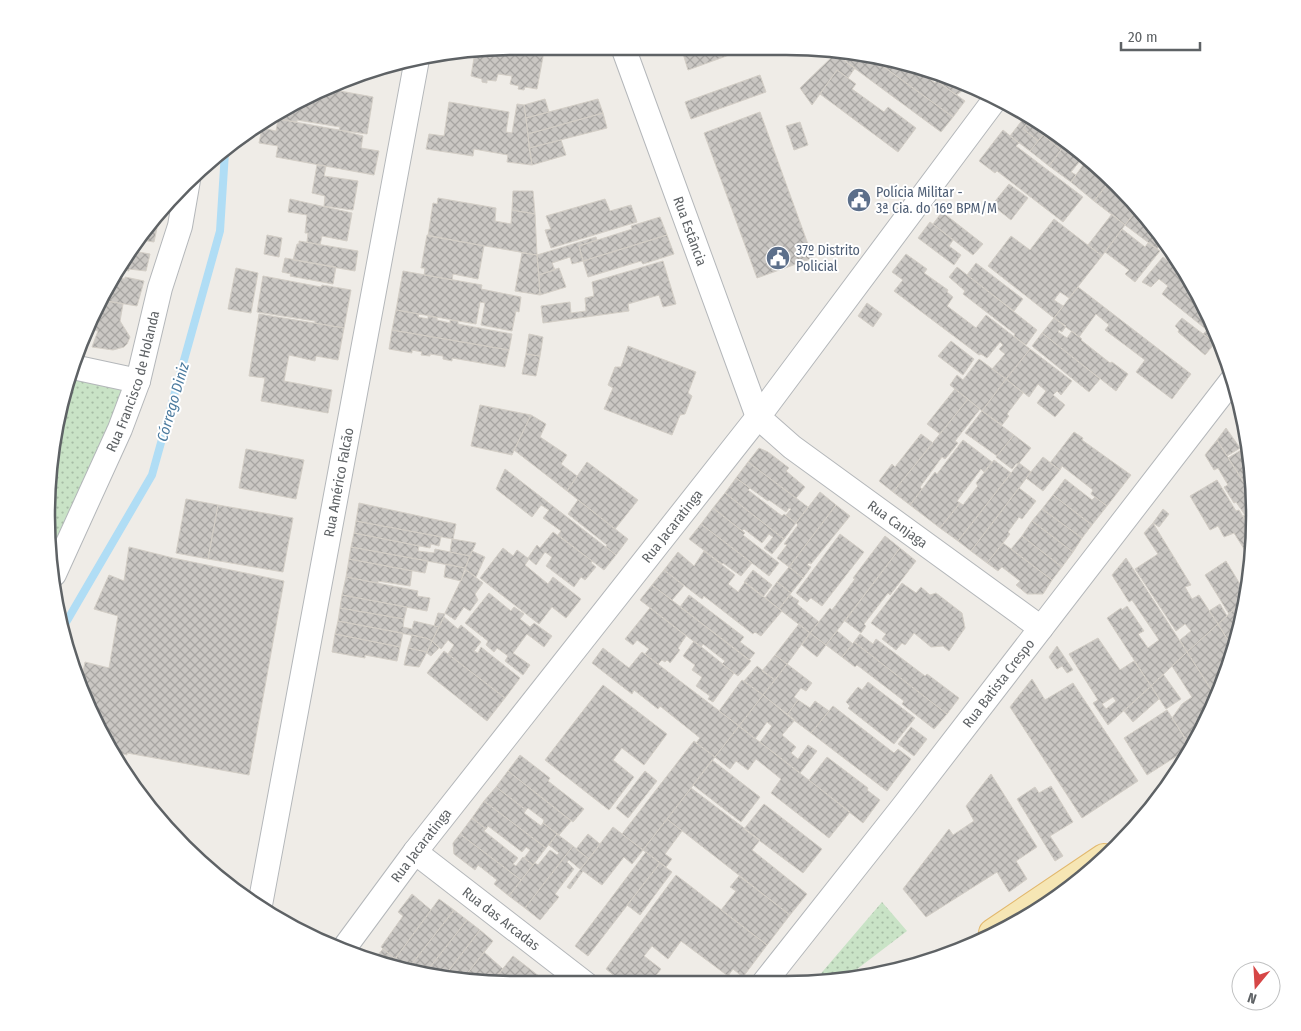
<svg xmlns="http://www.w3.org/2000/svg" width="1301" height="1031" font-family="'Fira Sans Condensed',sans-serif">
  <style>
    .park { fill: url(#park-dots) }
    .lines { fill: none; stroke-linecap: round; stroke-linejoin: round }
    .stream { stroke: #b0ddf5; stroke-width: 8 }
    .building { fill: url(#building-cross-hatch); stroke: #d3cec6; fill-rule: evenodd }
    .street-casing { stroke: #b4b7ba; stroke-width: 26 }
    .primary-casing { stroke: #e2b86d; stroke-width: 30 }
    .street { stroke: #fff; stroke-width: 24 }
    .primary { stroke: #f6e6b4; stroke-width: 28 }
    .labels { text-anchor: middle; stroke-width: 4; stroke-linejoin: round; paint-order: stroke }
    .service-label { font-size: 14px; fill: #4e5e75; stroke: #fff; text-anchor: start }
    .street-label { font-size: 14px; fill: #5e6265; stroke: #fff }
    .water-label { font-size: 15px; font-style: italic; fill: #4b7a9e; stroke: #fff }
    .rim { fill: none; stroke: #5e6265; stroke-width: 2.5 }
  </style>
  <defs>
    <pattern id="park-dots" width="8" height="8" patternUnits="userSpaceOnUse" patternTransform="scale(1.25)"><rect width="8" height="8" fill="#c9e3c6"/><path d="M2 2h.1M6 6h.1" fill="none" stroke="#a6bba4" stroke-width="1.8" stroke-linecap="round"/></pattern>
    <pattern id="building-cross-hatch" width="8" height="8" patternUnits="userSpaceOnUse" patternTransform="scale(1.25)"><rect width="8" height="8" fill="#cac7c3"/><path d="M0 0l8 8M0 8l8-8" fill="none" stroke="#a7a5a2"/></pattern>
  </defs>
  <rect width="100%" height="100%" fill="#efece7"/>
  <path class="park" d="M69,378L131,391L54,550L51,549L46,515L62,394Z
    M882,902L907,931L844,979L812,984Z"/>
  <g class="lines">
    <path class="stream" d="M61,631L152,475L220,231L225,152"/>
  </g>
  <path class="building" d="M516,46H545L537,89L525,87L524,90L518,89L519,86L510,84L512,76L498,74L496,81L487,80V83L482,82V79L471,76L475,52Z
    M681,47H751L688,70Z
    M835,54L855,68L848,78L837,70L812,105L800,88Z
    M852,54L873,59L953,117L941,132L846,62Z
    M873,59L913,67L935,83L937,81L965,101L953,117Z
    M837,70L856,84L852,89L884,112L888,107L916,128L898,152L820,94Z
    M928,70L937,71L963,83L964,84L962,91L956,95L927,74L930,71Z
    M760,75L766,92L691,119L685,102Z
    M329,89L373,97L367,134L339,130L340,127L297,120V122L277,119L278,111L281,109Z
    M545,99L549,112L526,118L524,105Z
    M598,99L603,113L528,134L526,118Z
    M449,102L509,112L506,132L512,133L517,104L524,105L532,165L507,162L508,155L474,149L473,156L426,149L429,134L444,136Z
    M760,112L813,258L757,278L704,133Z
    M603,113L607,128L529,148L528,134Z
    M1027,114L1032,118L1023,129L1038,141L1030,151L1010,136Z
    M1032,118L1048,129L1038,141L1023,129Z
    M278,119L339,130L363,136L361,148L379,151L374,175L276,157L278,146L259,143L262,128L276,131Z
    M800,122L808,145L794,150L786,126Z
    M1048,129L1066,142L1061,150L1043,135Z
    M1003,130L1019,143L1016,146L1083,197L1063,222L997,171L995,173L979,161Z
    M1043,135L1061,150L1049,166L1030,151Z
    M561,140L566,155L532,165L529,148Z
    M1066,142L1084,155L1080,161L1063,147Z
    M1063,147L1080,161L1071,172L1076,175L1071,182L1049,166Z
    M1088,158L1095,163L1110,181L1094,201L1071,182Z
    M317,165L326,166L324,176L358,181L353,210L324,206L325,196L312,193Z
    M1110,181L1135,212L1125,225L1094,201Z
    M1009,184L1028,198L1011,220L992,205Z
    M513,191H533L535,214L512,210Z
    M438,198L496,208L495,221L511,224L512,210L535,214L537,255L428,236L433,203L437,204Z
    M290,199L352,213L347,241L322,236L320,245L307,242L308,233H305L307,215L288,212Z
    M605,199L610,211L631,205L637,222L551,248L545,230L551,229L546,216Z
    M942,212L983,244L973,255L933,224Z
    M1135,212L1161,243L1157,249L1125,225Z
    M1112,214L1125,225L1102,256L1088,245Z
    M660,217L667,235L583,261L579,246L632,229L631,226Z
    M1054,219L1102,256L1069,298L1060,292L1054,300L1063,306L1054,318L988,266L1011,236L1030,250Z
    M930,222L953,240L949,246L961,255L954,265L918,238Z
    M151,227L157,228L154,242L141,240Z
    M1122,229L1145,247L1148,243L1160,251L1135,282L1125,274L1129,270L1105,252Z
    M267,235L282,238L279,257L264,254Z
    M427,235L484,246L478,279L453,274L452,280L424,275L425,268H421Z
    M667,235L674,254L643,264L641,261L588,277L583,261Z
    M596,237L597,240L579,246L583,261L572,264L570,257L552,263L555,270L539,275L537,255Z
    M299,241L358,251L355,271L293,260L297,244H299Z
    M132,251L150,254L146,271L129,269V271L118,269Z
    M522,253L537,255L540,295L515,291Z
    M906,254L927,269L924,273L948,290L947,292L953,297L947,306L976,328L986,315L1030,349L1006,379L992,369L1005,354L999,349L1003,345L1000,342L987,358L981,354L979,355L894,291L903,280L892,272Z
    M1163,257L1192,281L1223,350L1203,334L1207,330L1162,294L1168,286L1159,279L1151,287L1142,282Z
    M285,258L336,267L333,284L290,276L291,274L282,272Z
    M663,261L676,304L663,307L659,295L628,304L629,311L543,323L541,306L570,302L571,313L586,311L585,298L594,296L592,282Z
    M976,263L1023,299L1014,311L967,275Z
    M957,267L1037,330L1026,345L1014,336L1015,334L963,294L965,291L949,277Z
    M236,268L258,273L251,313L228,309Z
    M559,268L566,287L540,295L539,275Z
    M403,271L482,285L481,289L521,297L519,312L516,311L512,331L481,325L485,303L480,302L476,324L396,310Z
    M263,276L321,287L322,285L351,290L344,328L315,323V321L257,312Z
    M112,277L125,279V277L144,281L137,306L101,300Z
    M1078,287L1191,374L1172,399L1136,372L1145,360L1105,330L1109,325L1096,314L1079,337L1054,318Z
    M101,300L123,304L120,321L130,337L127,344L124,347L113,350L92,347L98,331L89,329Z
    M867,303L882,314L873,327L858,316Z
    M396,310L419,314L418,317L428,319V316L437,318V320L450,323V320L458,321V324L512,334L509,350L392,330Z
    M259,314L344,328L338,360L316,356L315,361L289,355L284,381L332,390L328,413L261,401L265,378L249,376Z
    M1054,318L1066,326L1062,332L1059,330L1058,332L1067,338L1072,331L1082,339L1081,340L1110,363L1112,362L1128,374L1116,391L1042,333Z
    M1182,318L1215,343L1205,355L1178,332L1179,330L1175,326Z
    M392,330L509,350L505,367L452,358V361L443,359V356L430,354V356L421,355L422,352L412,350V353L389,349Z
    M1042,333L1100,379L1089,392L1032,346Z
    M529,334L543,337L540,356L526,354Z
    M951,341L974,359L963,375L938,356Z
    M628,346L696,372L688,393L692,396L685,414L680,415L672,435L604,409L613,388L608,385L615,367H621Z
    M1030,349L1072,381L1061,395L1057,391L1053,395L1065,405L1055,417L1037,403L1046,391L1038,384L1029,397L1006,379Z
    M526,354L540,356L536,376L522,374Z
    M979,359L1006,379L982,411L950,385L957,375L963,380Z
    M1006,379L1023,393L1007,414L1009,416L1002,425L982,411Z
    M955,389L968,399L940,434L927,424Z
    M968,399L980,409L955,441L958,443L945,459L942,457L920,487L922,489L910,505L893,492Z
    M480,405L531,415L512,455L471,446Z
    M982,411L1014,435L997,456L965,433Z
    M531,415L546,424L540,437L567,455L561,464L577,476L567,491L514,450Z
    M1226,428L1240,448L1227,456L1217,440Z
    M1245,431L1251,455V456L1238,436Z
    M1074,432L1083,438L1082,440L1131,475L1107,506L1091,494L1093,490L1062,466L1060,470L1050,463Z
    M921,434L933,443L893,492L879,481L892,464L895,467Z
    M1014,435L1031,448L1019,463L1016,464L1012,469L996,457Z
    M963,440L992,462L984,472L981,469L957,501L960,503L940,528L910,505L935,472L937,474Z
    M1217,440L1252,495L1253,534L1243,516L1245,515L1236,502L1234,503L1224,487L1228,485L1218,468L1214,470L1205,455Z
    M759,448L768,452L789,468L786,471L805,487L796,498L748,462Z
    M246,449L304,460L296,499L239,488Z
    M1243,449L1251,461L1252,495L1228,458Z
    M1043,457L1060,470L1043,491L1026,478Z
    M994,460L1011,473L958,541L940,528L960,503L963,505L978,486L976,483Z
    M587,462L638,500L615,529L567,491Z
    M748,462L808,507L796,523L786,515L791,509L789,508L786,512L769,500L768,501L736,478Z
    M1019,463L1031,472L971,551L958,541Z
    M505,469L616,555L604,570L558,535L561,531L543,518L549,510L541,505L532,517L496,489Z
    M736,478L750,488L748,490L782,516L784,514L796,523L784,539L725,493Z
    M1065,479L1092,500L1095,497L1107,506L1092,525L1053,495Z
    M1217,480L1236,511L1239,510L1253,534L1254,546L1251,560L1234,533L1224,537L1218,526L1210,530L1190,496Z
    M1019,488L1036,501L1022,519L1019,517L1008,532L1010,534L987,563L971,551Z
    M820,492L836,505L789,567L777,558L787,545L784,544L798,525L796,523Z
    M725,493L784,539L772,554L764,548L773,537L769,534L762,543L744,529L742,531L713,508Z
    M1053,495L1092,525L1082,538L1042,509Z
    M186,499L218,505L208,559L176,553Z
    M578,500L628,539L616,555L606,547L607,545L568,514Z
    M359,503L456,524L453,539L356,521Z
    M218,505L293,518L283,572L208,559Z
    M836,505L850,516L811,564L809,563L807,565L811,567L803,578L789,567Z
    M713,508L745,533L743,535L779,563L769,576L701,524Z
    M1042,509L1082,538L1073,552L1032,521Z
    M1163,509L1169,514L1159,527L1153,523Z
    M356,521L441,537L439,546L431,544L430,548L354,533Z
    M1032,521L1073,552L1062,567L1022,536Z
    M1153,523L1191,585L1185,587L1192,599L1199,595L1218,624L1187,652L1180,640L1191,631L1185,624L1176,631L1135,569L1158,554L1144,533Z
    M701,524L752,563L741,576L723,563L722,564L689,539Z
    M553,532L592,561L591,563L596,567L585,580L581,577L574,587L546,566L552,557L545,552L536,565L528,558L537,545L540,548Z
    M354,533L419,546L418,551L434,553L435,549L470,556L465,568L351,547Z
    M840,534L864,552L822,606L811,598L807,602L796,593Z
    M885,536L900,548L826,645L810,633L830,608L832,610L855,579L853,578Z
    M1022,536L1062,567L1052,580L1011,549Z
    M452,539L476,543L470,556L450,552Z
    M1003,543L1052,580L1043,594H1027L1016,585L1020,581L1002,567L998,571L987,563Z
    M129,547L173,558L284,581L249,775L127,753V755L109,750L81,682L85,662L109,668L118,616L94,609L109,575L124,581Z
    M351,547L428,561L425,573L349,559Z
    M503,548L513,556L517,550L529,559L525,565L548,584L553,577L581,599L566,618L552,607L539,624L480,578Z
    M900,548L916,561L890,595L888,593L864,624L866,626L861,633L845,621Z
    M472,551L485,557L476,577L465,569Z
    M704,551L735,575L728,584L738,592L745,582L782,611L761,636L755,632L753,634L704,596L702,599L664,570L678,552L694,566Z
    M1126,558L1187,652L1151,686L1107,618L1121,608L1122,610L1127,606L1144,631L1138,634L1148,648L1159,640L1132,600L1129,602L1112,575Z
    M349,559L412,571L410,586L378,581V583L346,577Z
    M1226,561L1246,594L1245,599L1229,614L1205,575Z
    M446,564L465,568L461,581L444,577Z
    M789,567L803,578L791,593L777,582Z
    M466,570L483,583L475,594L478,600L470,611L464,607L455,620L445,613Z
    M664,570L684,586L672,600L652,585Z
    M753,570L772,585L763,597L744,582Z
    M346,577L418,591L417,596L430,598L427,611L342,595Z
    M777,582L791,593L779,609L765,598Z
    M902,583L916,593L921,587L930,595L936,593L962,613L965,628L949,651L943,646L931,647L914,633L905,645L902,643L896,650L882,639L886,634L871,623Z
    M652,585L751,661L738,676L722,664L725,661L703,644L701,647L640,600Z
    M489,593L511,611L514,607L524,614L520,619L530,627L534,623L552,636L544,647L527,634L513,653L530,665L523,675L505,661L508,656L497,648L494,652L486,645L488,641L465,623Z
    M342,595L407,607L404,619L340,608Z
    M689,595L744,637L740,642L755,653L749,660L680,607Z
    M790,595L799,601L797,604L819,622L810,633L779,609Z
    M1245,599L1239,637L1234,650L1218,624Z
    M1220,604L1227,616L1218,624L1209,611Z
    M340,608L404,619L403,627L412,629L414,621L439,627L432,641L426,638L338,621Z
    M650,608L686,636L678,648L680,650L670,663L667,660L665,662L662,660L658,664L645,654L649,649L637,640L633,645L625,639Z
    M438,613L445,614L439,627L434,626Z
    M444,617L458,629L461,625L481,642L474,651L478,653L481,647L520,678L505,698L448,654L454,645L448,640L441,649L432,641Z
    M338,621L403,633L400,647L335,634Z
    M799,624L810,633L787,664L775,655Z
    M1218,624L1234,650L1216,697L1187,652Z
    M837,631L853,644L842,657L826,645Z
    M810,633L826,645L817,657L802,645Z
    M335,634L400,647L397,661L365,655V658L332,652Z
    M860,634L873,644L876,639L925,676L927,674L959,698L947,714L854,642Z
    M412,635L426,638L432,641L427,652L408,648Z
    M1098,638L1120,670L1134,661L1151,686L1108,725L1093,703L1098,700L1069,654ZM1113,697L1116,701L1106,709L1102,704Z
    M432,641L439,648L431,656L427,653Z
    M694,641L734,673L713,702L708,699L710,696L696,686L702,677L692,670L695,665L683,656Z
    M854,642L947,714L934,729L902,704L904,701L857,665L855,667L842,657Z
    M1057,646L1073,670L1067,673L1062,666L1057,669L1049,657Z
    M408,648L427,652L419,667L404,665Z
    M603,648L629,668L642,652L739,726L715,757L696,743L700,738L660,706L658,709L634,690L632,694L592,663Z
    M444,651L505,698L487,721L427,673Z
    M1187,652L1216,697L1206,723L1191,748L1172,718L1182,704L1192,697L1172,666Z
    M775,655L787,664L775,680L762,671Z
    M787,664L812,683L806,691L801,688L794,697L798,700L787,715L763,695Z
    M757,666L775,680L763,695L744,681Z
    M1163,674L1181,699L1166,709L1151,686Z
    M1032,679L1045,700L1073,683L1138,781L1082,818L1010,707Z
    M742,680L763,695L739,726L719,711Z
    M868,682L915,718L894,744L848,708L850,706L846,702L858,687L862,690Z
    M603,685L667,734L644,765L622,748L613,760L634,777L609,810L545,760Z
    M1151,686L1159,699L1133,722L1124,711Z
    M763,695L795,720L782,735L796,747L791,753L798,759L808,745L817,751L800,773L760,742L772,726L767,722L755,739L739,726Z
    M798,700L810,708L815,701L829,711L811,733L787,715Z
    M833,706L894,753L898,749L911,759L887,791L811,733Z
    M1167,710L1191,747L1147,775L1124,738Z
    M739,726L850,812L829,838L771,793L781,779L756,759L748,770L736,761L730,769L715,757Z
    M911,727L927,739L914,756L898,744Z
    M694,741L715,757L643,850L622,834Z
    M520,755L550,778L548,781L584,809L573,822L508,771Z
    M827,757L868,788L867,790L880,800L863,823L809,780Z
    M712,760L760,797L741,822L693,785Z
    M508,771L571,821L559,835L543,823L544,820L528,808L526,810L496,787Z
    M645,771L657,781L628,818L616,808Z
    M991,774L1037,847L1016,861L1027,879L1009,892L997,872L926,917L903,889L949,829L953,835L974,821L966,806Z
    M1051,786L1073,822L1050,836L1063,856L1055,861L1017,799L1035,787L1039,793Z
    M496,787L526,810L524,813L541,826L543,823L557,834L546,848L484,801Z
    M691,788L760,840L752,850L807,894L790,915L667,819Z
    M484,801L546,848L533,865L524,858L530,850L526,847L522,852L488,826L486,829L472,818Z
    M764,804L822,849L803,873L744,829Z
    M472,818L486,829L484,831L518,858L513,864L516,866L523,857L533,865L521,880L460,834Z
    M667,819L682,831L665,854L672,859L666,867L643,850Z
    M613,827L643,850L632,864L624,857L602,885L583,871L570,889L567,887Z
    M460,834L521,880L509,896L494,884L497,880L478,865L475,870L454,854L453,843Z
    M557,834L573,846L525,908L509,896L533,865L535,863L538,865L550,850L557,855L559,853L549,845Z
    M588,834L600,844L589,859L576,849Z
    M573,846L589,859L580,869L569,860L567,862L574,869L555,894L559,897L540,920L525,908Z
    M646,852L660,863L588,956L575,946Z
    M660,863L672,872L640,915L627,905Z
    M676,875L767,945L743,977L733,969L728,976L681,941L668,959L652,946L644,956L661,969L649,984H625L606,969Z
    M739,876L790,915L767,945L721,910L736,891L730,887Z
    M412,894L431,910L395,959L381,947L403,916L398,912Z
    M439,899L454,910L408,969L395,959Z
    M454,910L467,920L423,976L411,972L408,969Z
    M467,920L480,930L443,978L423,976Z
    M480,930L493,941L462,980L443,978Z
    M383,949L408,969L411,972L385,964L376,957Z
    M484,952L503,969L492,982L462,980Z
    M513,956L544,980L540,985L492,982Z"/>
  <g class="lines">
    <g class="street-casing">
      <g id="street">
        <path id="s1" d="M623,47L758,417L792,447L1041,628"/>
        <path d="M73,367L138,381"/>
        <path id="s2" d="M54,574L120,429L138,381L160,288L180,226L188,180"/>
        <path id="s3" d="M415,852L587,985"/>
        <path id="s4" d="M260,905L417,59"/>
        <path id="s5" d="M342,951L415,852L758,417L996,98"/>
        <path id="s6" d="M763,984L903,807L1233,379"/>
      </g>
    </g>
    <g class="primary-casing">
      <path id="primary" d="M993,933L1104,858"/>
    </g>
    <use href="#street" class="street"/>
    <use href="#primary" class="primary"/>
  </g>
  <defs>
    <g id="civic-disc" transform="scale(1.25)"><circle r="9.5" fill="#5c6f8a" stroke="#fff"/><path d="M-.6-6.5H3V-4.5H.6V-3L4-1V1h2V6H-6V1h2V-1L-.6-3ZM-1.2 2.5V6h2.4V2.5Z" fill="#fff"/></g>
  </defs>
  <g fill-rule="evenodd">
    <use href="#civic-disc" x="859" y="200"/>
    <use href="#civic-disc" x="778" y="258"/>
  </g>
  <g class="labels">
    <g class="service-label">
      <text x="876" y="197">Polícia Militar -<tspan x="876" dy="16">3ª Cia. do 16º BPM/M</tspan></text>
      <text x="796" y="255">37º Distrito<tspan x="796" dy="16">Policial</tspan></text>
    </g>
    <g class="street-label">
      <text dy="5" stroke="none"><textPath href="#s1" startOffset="196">Rua Estância</textPath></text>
      <text dy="5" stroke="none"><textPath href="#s2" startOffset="209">Rua Francisco de Holanda</textPath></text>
      <text dy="5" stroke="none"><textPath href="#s4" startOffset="430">Rua Américo Falcão</textPath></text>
      <text dy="5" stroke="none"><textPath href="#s1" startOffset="570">Rua Canjaga</textPath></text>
      <text dy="5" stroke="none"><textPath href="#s5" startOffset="538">Rua Jacaratinga</textPath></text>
      <text dy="5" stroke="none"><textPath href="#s6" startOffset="382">Rua Batista Crespo</textPath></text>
      <text dy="5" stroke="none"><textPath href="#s5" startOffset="132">Rua Jacaratinga</textPath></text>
      <text dy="5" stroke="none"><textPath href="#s3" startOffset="109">Rua das Arcadas</textPath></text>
    </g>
    <g class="water-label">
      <text transform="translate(173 402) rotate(-74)" y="5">Córrego Diniz</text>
    </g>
  </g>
  <path d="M0 0H1301V1031H0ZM515 55H786A460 460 0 0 1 1246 515V516A460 460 0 0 1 786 976H515A460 460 0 0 1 55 516V515A460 460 0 0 1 515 55Z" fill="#fff" fill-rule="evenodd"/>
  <path class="rim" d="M515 55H786A460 460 0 0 1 1246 515V516A460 460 0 0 1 786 976H515A460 460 0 0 1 55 516V515A460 460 0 0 1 515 55Z"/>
  <g transform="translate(1256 986) rotate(198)"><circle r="24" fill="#ffffff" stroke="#bfc0c1"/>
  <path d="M0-4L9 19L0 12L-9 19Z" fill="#d64646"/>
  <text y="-8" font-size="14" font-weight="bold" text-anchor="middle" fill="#5e6265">N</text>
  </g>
  <path d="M1121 42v8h79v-8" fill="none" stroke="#5e6265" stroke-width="2.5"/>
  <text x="1128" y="42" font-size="15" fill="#5e6265" stroke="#ffffff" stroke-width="4" paint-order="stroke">20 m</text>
</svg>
